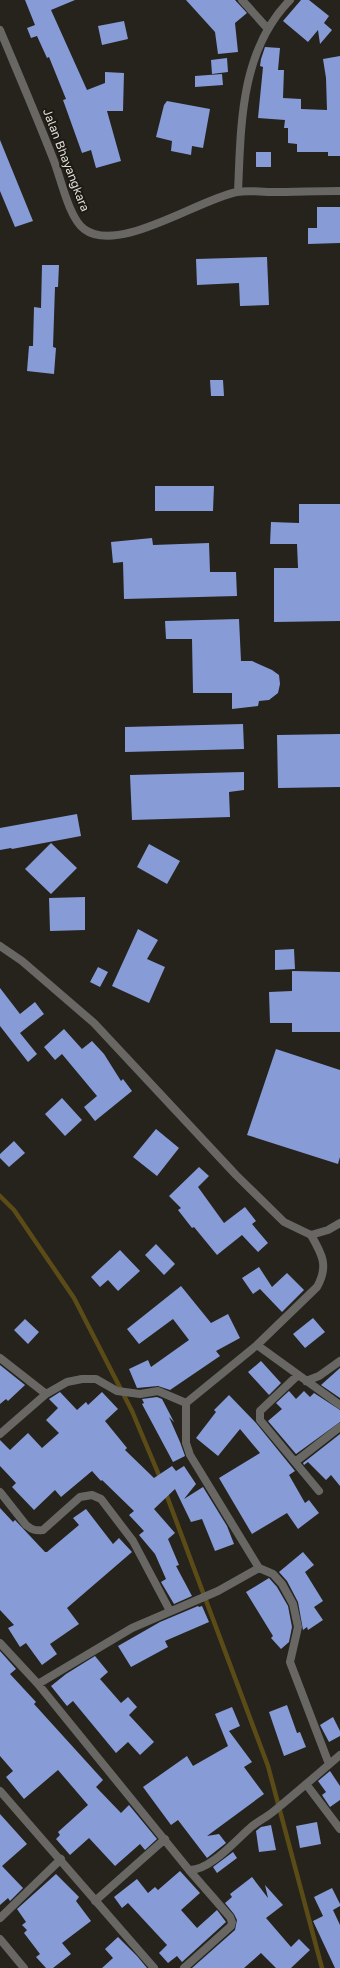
<svg xmlns="http://www.w3.org/2000/svg" width="340" height="1968" font-family="'Golos Text',sans-serif">
  <style>
    .lines { fill: none; stroke-linecap: round; stroke-linejoin: round }
    .stream { stroke: #5b4b16; stroke-width: 4.5 }
    .building { fill: #879bd7 }
    .minor { stroke: #686764; stroke-width: 8 }
    .tertiary { stroke: #686764; stroke-width: 8 }
    .labels { text-anchor: middle; stroke-width: 4; stroke-linejoin: round; paint-order: stroke }
    .street-label { font-size: 12px; fill: #dddcd7; stroke: #1c1a13 }
  </style>
  <rect width="100%" height="100%" fill="#25231c"/>
  <g class="lines">
    <path class="stream" d="M0,1196L14,1210L74,1298L132,1411L161,1480
      M165,1491L268,1766L322,1968"/>
  </g>
  <path class="building" d="M25,0H75L51,10L87,90L105,83V72L124,73L123,111H107L121,161L96,168L91,150L82,153L63,100L66,99L49,57L47,58L37,36L31,38L27,28L35,25Z
    M186,0H235L247,13L235,23L238,52L218,54L215,32Z
    M301,0H309L329,16L324,23L332,30L320,44L318,30L308,42L283,21Z
    M124,21L128,39L102,45L98,26Z
    M265,47L280,48L278,70H284L283,98L301,99V109L327,110L326,78L323,59L340,56V156H328V152H297V144L288,143V128H284L285,120L258,118L263,67L260,66L261,59Z
    M227,58L228,72L212,74L211,60Z
    M222,74L223,85L195,87V76Z
    M167,101L210,109L203,148L192,146L191,155L171,151L172,141L156,137L164,105Z
    M0,140L33,221L15,227L0,191Z
    M256,152H271V167H256Z
    M317,207H340V243L308,244V228H317Z
    M267,257L269,305L240,306L239,283L197,285L196,259Z
    M42,265H59L58,287H55L53,347L56,348L54,374L27,371L29,346H33L34,307L41,308Z
    M210,380H223L224,396H211Z
    M155,486H214L213,511H155Z
    M299,504H340V621L274,622V568H298L297,544H270L271,522L299,523Z
    M152,538L153,545L209,543L210,572H236L237,596L124,599L123,562L113,563L111,542Z
    M239,619L241,661H252L272,670L279,675L280,684L278,693L269,700L259,701L258,706L232,709V693H193L192,639H166L165,621Z
    M243,724L244,749L125,752V727Z
    M340,734V787L278,788L277,735Z
    M244,772V790L229,792L230,817L132,820L130,775Z
    M77,814L81,836L12,849L11,848L0,850V828Z
    M51,843L77,868L51,894L25,869Z
    M149,844L180,861L167,884L137,867Z
    M85,897V930L50,931L49,898Z
    M138,929L158,940L147,959L165,967L149,1003L112,986Z
    M294,949L295,969L275,970V950Z
    M98,967L108,972L100,987L90,982Z
    M292,971L340,972V1032H292V1023H270L269,992L292,991Z
    M0,988L20,1014L35,1002L44,1014L20,1033L37,1054L28,1062L0,1026Z
    M64,1029L82,1049L92,1041L104,1054L121,1081L123,1079L132,1091L95,1121L84,1107L97,1096L62,1054L55,1060L44,1047Z
    M276,1049L340,1070V1157L338,1164L247,1135Z
    M62,1098L82,1120L65,1136L45,1114Z
    M156,1129L179,1148L157,1176L133,1157Z
    M14,1141L25,1153L9,1167L0,1158V1154Z
    M199,1167L209,1176L198,1187L224,1223L245,1207L256,1221L252,1224L268,1243L258,1252L242,1235L217,1255L194,1227L192,1228L178,1210L181,1208L169,1196Z
    M156,1244L175,1264L164,1275L145,1255Z
    M120,1250L140,1271L118,1291L108,1280L100,1287L91,1277Z
    M259,1267L272,1287L287,1273L304,1290L282,1312L260,1289L253,1294L242,1278Z
    M181,1286L211,1323L228,1314L240,1338L216,1351L220,1356L170,1390L158,1386L137,1388L129,1369L148,1360L151,1367L189,1340L173,1319L139,1344L127,1329Z
    M313,1318L325,1332L305,1348L293,1334Z
    M25,1319L39,1332L28,1344L14,1330Z
    M261,1361L281,1383L269,1395L248,1372Z
    M0,1365L25,1385L8,1401L6,1399L0,1404Z
    M340,1368V1398L321,1385Z
    M289,1391L296,1399L304,1391L310,1397L314,1393L340,1410V1422L296,1454L268,1421L282,1409L276,1403Z
    M60,1392L77,1410L86,1402L88,1405L102,1392L118,1409L105,1421L127,1448L125,1450L154,1478L172,1466L176,1471L184,1466L196,1484L184,1499L203,1487L227,1526L234,1544L215,1551L202,1519L191,1522L175,1489L154,1509L175,1533L168,1539L179,1565L176,1566L192,1596L174,1604L161,1582L166,1579L155,1554L139,1535L144,1531L129,1515L134,1511L102,1480L101,1481L92,1471L61,1497L55,1490L34,1510L12,1487L16,1483L0,1466V1440L10,1450L28,1433L42,1448L59,1433L46,1420L58,1408L49,1399Z
    M229,1395L256,1423L295,1471L289,1475L305,1503L309,1500L319,1513L298,1529L287,1513L252,1534L219,1478L260,1453L240,1429L218,1456L196,1438L216,1412L214,1410Z
    M157,1397L162,1399L174,1422L169,1417L180,1442L185,1456L173,1462L142,1404L144,1403L142,1399Z
    M340,1434V1486L331,1475L326,1480L308,1462L304,1465L303,1463Z
    M0,1508L13,1522L15,1520L45,1552H47L79,1525L73,1518L86,1509L113,1544L119,1538L132,1552L67,1608L79,1624L50,1644L57,1654L42,1665L26,1643L20,1647L8,1628L14,1625L0,1610Z
    M303,1552L314,1565L305,1572L323,1601L314,1607L323,1620L308,1630L307,1627L303,1630L298,1602L287,1581L279,1572Z
    M269,1578L277,1587L288,1606L292,1627L289,1642L281,1649L271,1638L273,1636L246,1592Z
    M198,1606L199,1607L202,1606L209,1622L165,1641L168,1647L131,1667L118,1646L160,1622Z
    M0,1651L16,1669L10,1674L36,1702L34,1704L103,1780L96,1787L121,1813L129,1805L157,1839L145,1850L140,1844L115,1866L89,1838L70,1855L56,1839L60,1835L58,1832L88,1805L58,1770L24,1799L6,1777L13,1771L0,1756Z
    M95,1656L108,1672L100,1679L121,1703L128,1697L137,1707L129,1715L154,1742L140,1755L128,1742L116,1753L73,1701L67,1706L51,1686L66,1674Z
    M287,1705L297,1733L300,1732L306,1747L284,1756L269,1712Z
    M232,1707L240,1726L229,1731L252,1762L244,1767L264,1794L207,1836L219,1834L226,1843L207,1858L178,1820L171,1825L143,1787L187,1756L193,1766L228,1746L215,1714Z
    M333,1717L340,1731V1736L329,1742L320,1725Z
    M330,1771L340,1786V1800L330,1807L322,1795L326,1792L318,1781Z
    M0,1814L27,1844L2,1866L23,1888L10,1901L8,1898L0,1905Z
    M317,1822L321,1844L300,1848L296,1826Z
    M271,1825L276,1850L259,1852L256,1831L261,1827Z
    M233,1852L237,1858L217,1873L213,1867Z
    M180,1871L200,1893L181,1910L197,1928L217,1910L226,1922L182,1962L177,1956L168,1963L159,1953L167,1945L128,1903L122,1908L114,1897L137,1879L148,1893L155,1887L158,1890Z
    M56,1874L79,1897L76,1901L91,1921L62,1943L71,1954L53,1968H46L36,1957L40,1954L24,1933L27,1930L22,1925L26,1922L17,1909Z
    M252,1877L268,1898L265,1885L283,1905L266,1918L291,1947L299,1939L310,1950L291,1968H276L261,1953L244,1968H192L235,1930L237,1920L234,1914L225,1903L232,1897L230,1894Z
    M332,1888L340,1904V1906L333,1910L340,1925V1968H335L313,1921L323,1916L314,1897Z
    M118,1937L137,1956L147,1968H102L113,1958L105,1949Z"/>
  <g class="lines">
    <path class="minor" d="M242,0L268,29
      M0,30C18,73 37,117 54,161C61,179 69,218 84,229C118,255 199,199 237,192C248,190 260,192 271,192C294,192 317,191 340,191
      M238,192C241,125 240,51 290,0
      M257,1345L340,1405
      M0,1358L46,1394
      M298,1375L260,1411V1420L319,1491
      M306,1381L319,1376L340,1361
      M0,1434L46,1394L67,1382L82,1379H96L117,1391L140,1394L158,1391L186,1403L257,1345L317,1287C329,1266 322,1254 311,1235
      M295,1462L340,1427
      M0,1492L26,1525C32,1530 36,1531 43,1530L80,1497L92,1495L101,1499L133,1541L170,1611
      M259,1568L273,1574L282,1584L293,1604L298,1627L290,1662L329,1764
      M0,1643L38,1684L189,1870C209,1871 234,1842 249,1829C256,1822 266,1818 274,1811C296,1793 318,1774 340,1755
      M38,1684L132,1628L218,1591L259,1568L190,1455L186,1443V1403
      M306,1784L340,1829
      M0,1791L154,1968
      M95,1901L165,1839
      M0,1918L61,1859
      M0,1939L24,1968
      M184,1968L231,1926L232,1922L230,1917L189,1870"/>
    <path class="tertiary" d="M0,946L22,961L94,1023L236,1175L284,1222L311,1235L328,1230L340,1223"/>
  </g>
  <g class="labels">
    <g class="street-label">
      <text transform="translate(66 160) rotate(69)" y="4">Jalan Bhayangkara</text>
    </g>
  </g>
</svg>
